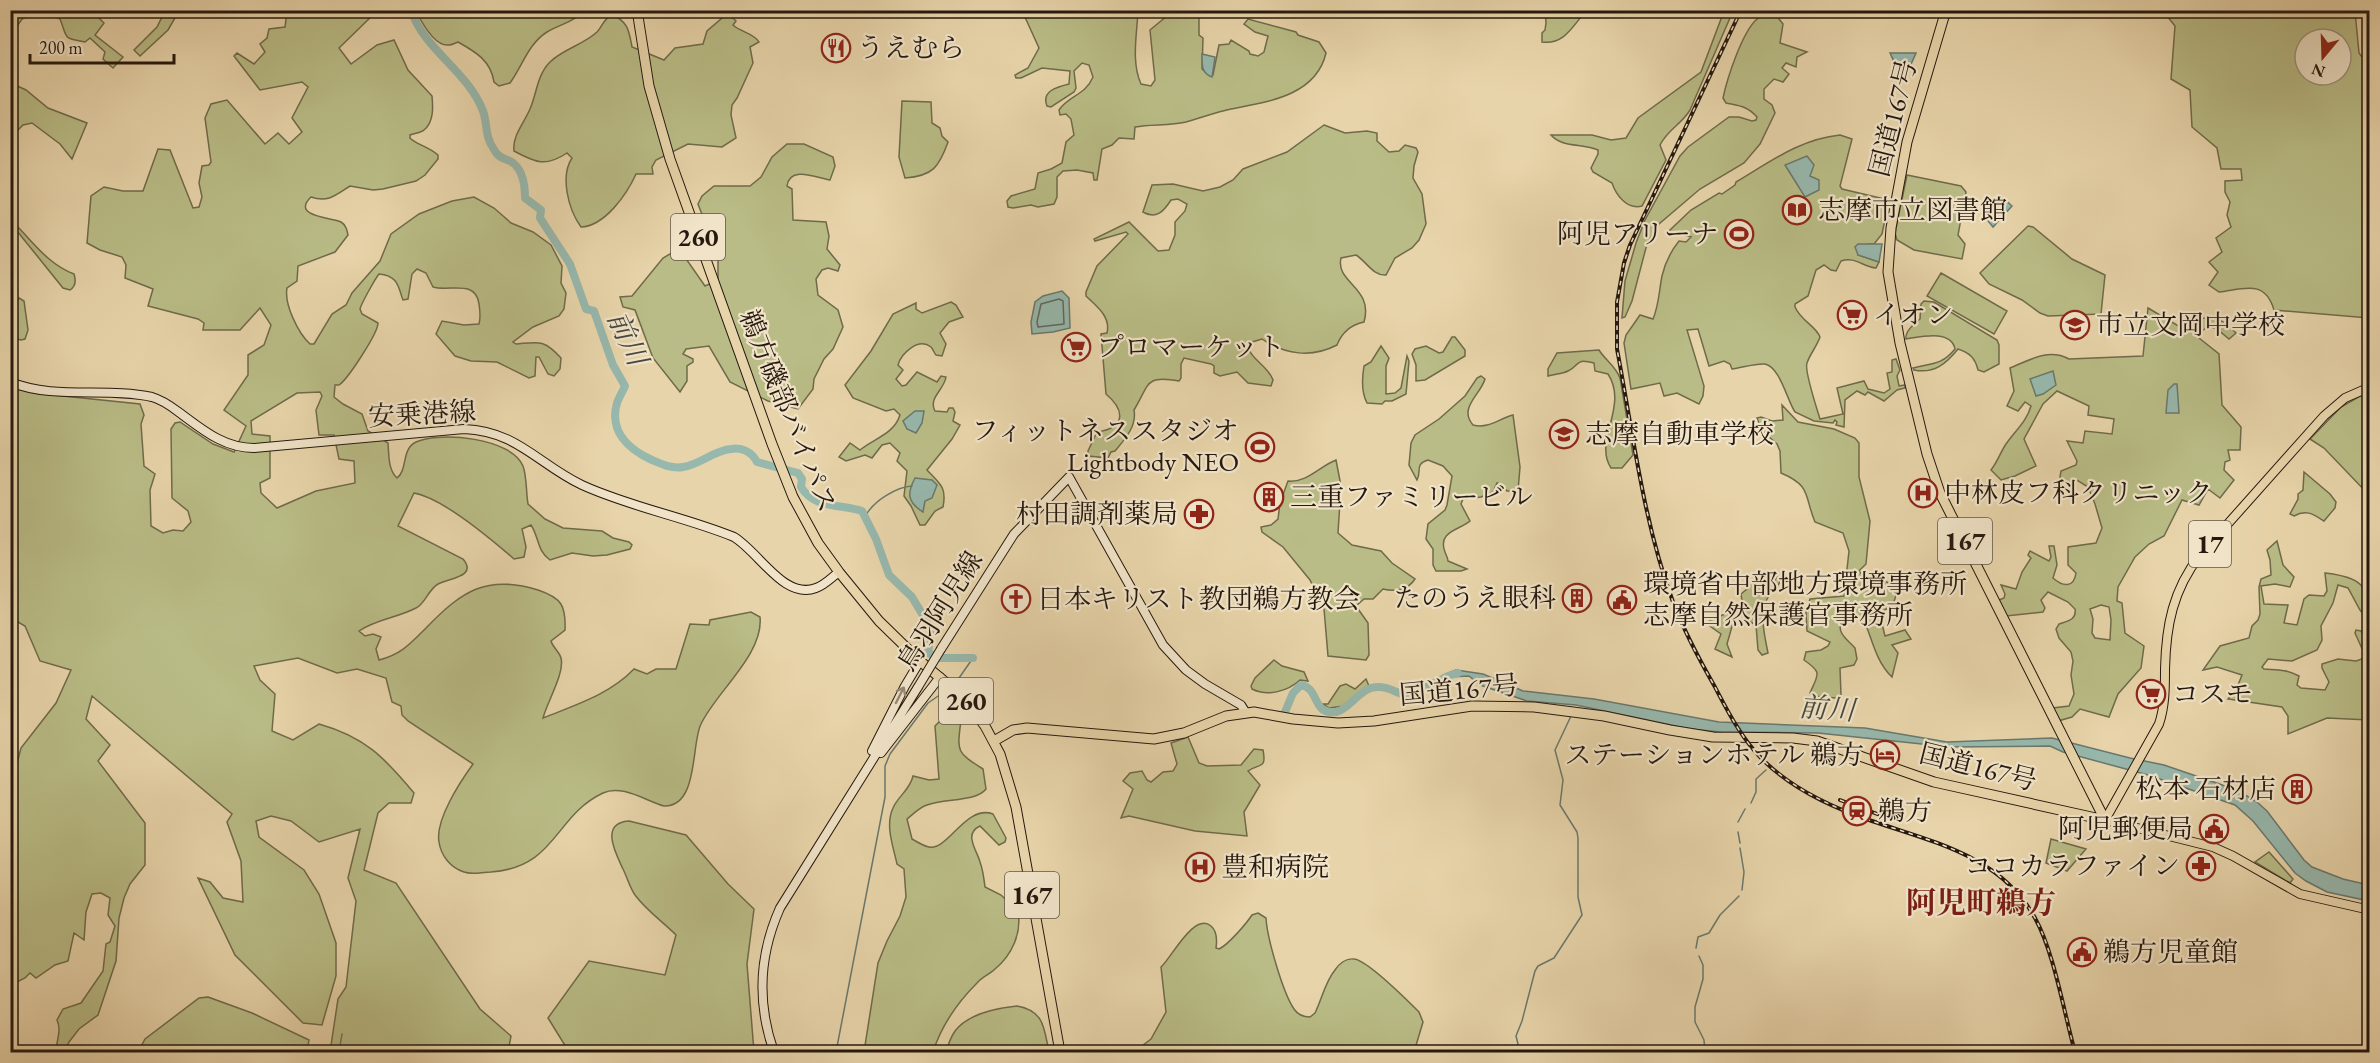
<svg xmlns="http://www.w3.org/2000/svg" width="2380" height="1063" font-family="'EB Garamond','Noto Serif JP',serif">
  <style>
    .green { fill: #b9bc86; stroke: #6f6a4a; stroke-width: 1.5; fill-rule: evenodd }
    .water { fill: #97b8ad; stroke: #69786d; stroke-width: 1.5 }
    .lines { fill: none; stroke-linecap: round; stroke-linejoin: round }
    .shore { stroke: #5e685e; stroke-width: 1.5 }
    .stream { stroke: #69786d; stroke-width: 1.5 }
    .river { stroke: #97b8ad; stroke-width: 8 }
    .secondary-casing { stroke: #25180e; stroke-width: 10 }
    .primary-casing { stroke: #25180e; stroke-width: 10 }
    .trunk-casing { stroke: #25180e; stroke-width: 11 }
    .secondary { stroke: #f0e3c8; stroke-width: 8 }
    .primary { stroke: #e8d4aa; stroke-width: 8 }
    .trunk { stroke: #e8d4aa; stroke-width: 9 }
    .rail-casing { stroke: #25180e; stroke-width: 4 }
    .rail { stroke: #f0e3c8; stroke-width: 1.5; stroke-dasharray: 4.5; stroke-linecap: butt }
    .secondary-bridge-casing { stroke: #25180e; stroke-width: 10; stroke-linecap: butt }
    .secondary-bridge { stroke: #f0e3c8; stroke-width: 8 }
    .oneway { stroke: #958874 }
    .labels { text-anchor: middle; stroke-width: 4.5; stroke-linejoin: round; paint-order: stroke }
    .shield { fill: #f0e3c8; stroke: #625546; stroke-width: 1.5 }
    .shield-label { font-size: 26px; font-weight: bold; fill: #25180e }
    .poi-label { font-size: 27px; fill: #25180e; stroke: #f0e3c8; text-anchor: start }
    .street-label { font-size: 27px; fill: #25180e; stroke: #f0e3c8 }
    .water-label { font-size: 28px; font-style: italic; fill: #47483e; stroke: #f0e3c8 }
    .quarter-label { font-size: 30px; font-weight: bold; fill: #7a1f14; stroke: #f0e3c8 }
  </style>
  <rect width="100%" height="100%" fill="#e8d4aa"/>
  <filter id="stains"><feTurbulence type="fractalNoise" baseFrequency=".00333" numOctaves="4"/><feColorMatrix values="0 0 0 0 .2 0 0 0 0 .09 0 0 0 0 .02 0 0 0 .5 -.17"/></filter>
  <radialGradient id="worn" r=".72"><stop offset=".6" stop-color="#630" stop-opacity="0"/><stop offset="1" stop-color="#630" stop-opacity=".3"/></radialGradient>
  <path class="green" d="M11,10H39V11L22,19L11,35Z
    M45,11H97L95,14L104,23L95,35L123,57L113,68L103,59L105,52L90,38L85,42C62,38 68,39 60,19Z
    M165,11H179L168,30L140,56L134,50L157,27Z
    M287,11H377L339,48L351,64L377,45L394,40L408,70L432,96C433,107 434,122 424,130C421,133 414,133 410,135V138C415,144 428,146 438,155V159L425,175L416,181L383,189L373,190L350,186C336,195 328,203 311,197C290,217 334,218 341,222C346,225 347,230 348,235L335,252L298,266L297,281L287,288C284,304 298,333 310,344H314L332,314L346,305L352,293L380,261L391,234L419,214L452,201L474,197L494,208L511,223L533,232L551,245L562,266L561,283L566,293L564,309L559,316L533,327L513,342L516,344C539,342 544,339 561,358L560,369L554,376L548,374L539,357H536L535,376L529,378L497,362L471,361L455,356L436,334L442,321L464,325L479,324C481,317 480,311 479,304C476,279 449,292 433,287L426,273L417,269L412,274L408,299L403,300C398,287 399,276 379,274C375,279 361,304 360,309L362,314L378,323C378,333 348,379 339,385H335L334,397L343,404L362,414L368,431L388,443C389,455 388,470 397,478C408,470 401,449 416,442C440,431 512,438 523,466C527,477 526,493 528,504L545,519L563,528L602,531L613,538L629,542L632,545L630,549L607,555L593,556L572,553L550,560C537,551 539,537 531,525L522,529L526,547L524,557L514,559C491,539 443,498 414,493L398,526L463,559C478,577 449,578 438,584C428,590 425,604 416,608C397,618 376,619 359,631L365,636L373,634L381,637L376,649L379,660C402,654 411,643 427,627C462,591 487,574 538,590C562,598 566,606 565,630L551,641C553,648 559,651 561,658C565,673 547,702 543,718C575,705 609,695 634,669L647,674L656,669H676L690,624L709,625L710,620L751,612L760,617C764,654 716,692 701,724C691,743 699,807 664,806C646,801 622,784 603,793C554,816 557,867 491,872C482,872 472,875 464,872C451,868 441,856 439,842C435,820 460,782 473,764L408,721L402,715L401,706L392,702L386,678L357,669L337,673L298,658L254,666L260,680L275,694L272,731L293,740L319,724C365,737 384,757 414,793L411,803H389L378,813L364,870L396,883L480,1009L511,1036L508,1052H330L338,999L346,987L356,901L348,878L360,829L319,842L291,821L271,816L256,821L259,837L304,870L319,894L336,943V976L322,1025L303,1023L235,955L198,878L210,882L223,898L243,902L241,861L227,822L232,814L92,696L86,719L110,745L98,761L145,823V865L130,884L124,898L119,918L116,961L98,1015L79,1029L69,1042L64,1052H56C56,1041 62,1031 57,1020L63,1009L81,1003L103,971L106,944L110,942L115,926L108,915L110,898L101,893L92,894L86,912L84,940L74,933L68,961L55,965L36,978L30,973L25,978L11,985V963L14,961L12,932H10V870L16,862L11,851V787L21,748L56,703L71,670L40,661L25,626L11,618V385L34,393L140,404L144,415L141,424L144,466L155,474L150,490L151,526L163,533L173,530L183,531L191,522L188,511L172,498L171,429L175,423L180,422L213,444L234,452L246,426L224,410L248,375V355L264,345L271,325L260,308L240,330H203L204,323L198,319L148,306L153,289L125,278L126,265L122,257L100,250L87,243L91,196L104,187L123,191H143L158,149L170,150L193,208L199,207L202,197L199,183L202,166L209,165L211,162L205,118L211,104L227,100L265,144L278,133L289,144L302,132L292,118L308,87L302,82L260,90L234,56L237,53L254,64L265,52L260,44L267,38L269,29L285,27ZM320,392L322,396L316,410L319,435H334L339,459L354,461L355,483L316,491L277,508L261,493L260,483L270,478V436L252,434L251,421L297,393Z
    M416,11H585C574,22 560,24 547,32C528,44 522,67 510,83L499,86L494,82C491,61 476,52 458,42C455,43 452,45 449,45C435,47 421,21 416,11Z
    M1025,11H1138C1137,34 1131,62 1141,84L1151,86L1155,80L1150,30L1173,11H1199V35L1203,38L1202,69L1210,76L1213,75L1219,45L1229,44L1231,40L1249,51L1250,54L1258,56L1264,52L1268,36L1255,32L1244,24L1248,19L1296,32L1298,35L1319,42L1326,53C1316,96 1267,102 1231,109C1216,112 1201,118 1186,122C1169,126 1152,124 1135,127L1134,139L1119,138L1112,145L1102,149L1097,180H1094L1093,173L1077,170L1063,171L1057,177V197L1054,204L1038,207L1031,205L1013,208L1008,207L1007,201L1011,196L1035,189L1038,173L1051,169L1062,163L1066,142L1074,135L1071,119L1066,114L1060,115L1059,110C1069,95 1085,96 1093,77L1089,65L1082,63L1074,71L1076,88L1074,92L1051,107L1047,106C1041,91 1057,87 1069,84L1070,71L1042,68L1021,78H1016L1015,75L1028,68L1039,48L1024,15Z
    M1545,11V10L1586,11C1573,25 1565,45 1542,42V33L1545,30L1546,23Z
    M1724,11H1733L1690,110C1681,125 1668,129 1660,145L1666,160L1642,206C1627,210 1616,195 1612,183L1593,172L1591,168L1598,154V150C1583,143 1562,148 1551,135H1592L1611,140L1626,138L1638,118L1701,72Z
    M2163,11H2355L2359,53L2370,68L2369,318L2274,310C2265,279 2244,289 2219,292L2209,285L2218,272L2209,262L2222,252L2216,238L2231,227L2227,215L2230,202L2225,192V181L2242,180L2241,169H2221L2217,148L2192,127L2190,90L2171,79L2175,26ZM2305,39H2341V75H2305Z
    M728,13L736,21L733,25C740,32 754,33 759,42L750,47L753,63L737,98L732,105L731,115L736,138L722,147L688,144L656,160L652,167L653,174H636C627,194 605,226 581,227C568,209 560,176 572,158L567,153C546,167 536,163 514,151C512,136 524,123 530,109C537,93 537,75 550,62C563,49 583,45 597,32C603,26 603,19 612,15C628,21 629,31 632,47L664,60L675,48L703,44L707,31Z
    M1775,14L1783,24L1780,43L1807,52L1797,57L1796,67L1786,63L1782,68L1789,74L1783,82L1774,79L1764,89V99L1772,105L1775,113L1760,144L1744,163L1700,189L1659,224L1647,244L1632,301L1625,317L1622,318L1625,281L1636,243L1645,220L1680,156L1688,147L1729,117H1739L1752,121L1756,120L1757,117C1747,106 1740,106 1726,103L1723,98C1727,79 1742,32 1757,19C1762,15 1769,15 1775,14Z
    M11,83L26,90L48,108L87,123L72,159L60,144L32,123L23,125L11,137Z
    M902,101L931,102L932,123L940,128L942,136L948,142C939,167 933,176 905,178L899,157Z
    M1324,125L1345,133L1367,131L1377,133V141L1389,152L1399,151L1405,145L1416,148L1418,152L1414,166L1413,178L1422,194L1426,224L1419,240L1412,248L1395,258L1386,275C1373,276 1366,261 1356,255L1341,258C1335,283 1374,287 1364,322C1350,325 1342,332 1337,345C1312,358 1285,355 1262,339L1252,342L1248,348C1253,361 1268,366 1273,380L1271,386L1248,383L1237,372L1220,376L1214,373V366L1211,364L1184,358L1181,364V378L1179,381C1144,375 1150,384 1134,410C1137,426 1125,439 1115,451L1111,452L1108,458L1088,456V451L1097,432C1125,428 1126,411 1106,394L1101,334L1107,333C1111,316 1096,306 1086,296V292L1097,266L1128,234L1126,232L1095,241L1094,239L1129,222L1158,251L1169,250L1175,235V222L1185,211L1187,204L1178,199L1171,200C1164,211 1156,220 1143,212L1152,185L1173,184L1203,191L1220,187L1233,180L1243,169L1287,152Z
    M1840,135L1852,139L1840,186L1842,189L1889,200L1882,234L1874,244H1868L1858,255L1879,262L1876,268C1863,267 1855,256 1841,261L1836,271L1831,270L1824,265L1816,270L1808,296L1795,304V307C1801,321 1816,326 1820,337C1817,346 1810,354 1807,363C1804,370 1817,409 1820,419L1843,414L1837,388L1864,381L1868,389L1884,393L1890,389L1887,373L1892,372V360L1896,359L1900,370L1897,376L1899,386L1905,385V388L1897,390L1884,401L1868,392L1865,395L1857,391L1845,400L1844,427L1836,425L1837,422L1835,420L1833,423L1814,421L1795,412C1787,400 1780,367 1765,364C1756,363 1741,368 1732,369L1730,364L1724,361L1709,366L1698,329L1687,330L1704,386L1703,396L1699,404L1677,393L1664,396L1660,383L1631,389L1624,343L1626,335L1640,315L1653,319C1659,305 1659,291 1662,276C1665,263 1671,251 1679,241L1686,242L1691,237L1669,231L1691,210L1719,193L1722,194L1735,185L1736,182C1770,162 1800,139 1840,135Z
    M787,144H804L833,157L835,166L830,180C817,178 790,165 787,186L792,189L793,220L826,222L829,236L827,249L840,265L838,271L828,268L822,270L816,279L818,295L838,310L843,327L833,349L824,359L814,379L813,389L798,409L768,401L730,382L709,346L686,349L683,354L693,359V362L687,366V381L680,392L653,358L635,310L623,307L620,297L632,296L663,258L675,251L682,253L705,286L718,280V256L698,204L702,196L714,186H750L761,177L772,157Z
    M1907,175L1961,186L1966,192L1958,235L1965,244L1962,259L1914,250L1897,240L1895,233Z
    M15,224C34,243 48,264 74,274C76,280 76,286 70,290L63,288L13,226Z
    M2028,226L2033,227L2072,259L2105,275L2101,314L2048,316L2040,313L2022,300L1989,284L1980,273Z
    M1941,273L2007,311L1994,334L1927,296Z
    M19,298L24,301L28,330L25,339L21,340L10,337L11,299L16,303Z
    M1924,301L1934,302L1997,340L1999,345V364L1984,372L1978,370C1975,358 1970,353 1958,349C1946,364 1934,374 1914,370L1913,368C1931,363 1941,366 1955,349C1951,329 1920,337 1906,339C1905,331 1914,324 1920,319L1921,304Z
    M951,302L956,305L963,317L949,322L940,333L946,344L942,356L936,355C934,353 933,349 931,347C918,337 901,354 898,365L903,370L896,379L902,386L906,385L917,372L937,382L941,376L946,377C944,390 928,398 935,411L947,412L949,408H953L955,412L953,421L960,425L952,439L927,470C940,484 947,487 943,507L935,511L925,525H920L911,506L904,496L907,471L897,461L900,453L890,443L882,445L872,458L865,455L846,461L839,457L850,443L860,450C875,438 894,434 900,415L894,409L886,411L853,398L845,385L871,351L893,314L916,303V309L922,313Z
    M2148,308L2180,327C2204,316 2216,311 2236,333L2229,339L2217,329L2209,326L2199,333V338L2219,354L2222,405L2241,427L2240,450H2228L2230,460L2225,462L2224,470L2234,480L2220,498L2208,489L2199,505L2182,500L2164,536L2149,544L2135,557L2118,587L2117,601L2122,603L2125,633L2144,646L2141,668L2118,694L2109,717L2080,709L2072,717L2058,721L2053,708L2069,706L2074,694L2071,675L2073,661L2071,652L2059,638L2056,629L2059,624C2067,621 2077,620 2075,609L2068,602L2048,592L2041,600L2045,608L2043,612L2006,616L1999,600L2004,598L2005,594L2001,585L2016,589L2022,572L2031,558L2028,555L2030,551L2049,561L2051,557L2049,546H2054L2057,565L2053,578C2063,587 2074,588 2076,573L2068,565V547L2096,543L2102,528L2095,504L2088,487L2077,480L2065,485L2060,477L2061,471L2076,465L2077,461L2067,441L2083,443L2085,431L2112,434L2114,419L2088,415L2089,406L2057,391L2043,404L2024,439L2036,466L2015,476L2001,480L1991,470C1998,461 2000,453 2006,444C2015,431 2027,421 2031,406L2025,402L2018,411L2007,406L2014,391L2010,368C2030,360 2048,348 2069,359L2143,356ZM2101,605L2109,607L2111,620L2110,640L2095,638L2092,633L2093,619L2090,609Z
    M1452,337H1455L1465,350V356L1425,380L1416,381V365L1412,354L1415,349L1426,346L1439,353L1443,352Z
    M1381,346L1389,358L1386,366V394L1395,393L1401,388L1407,356L1409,361L1406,394L1392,401H1385L1382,404L1367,403C1361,392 1362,378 1364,366L1371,362Z
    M1599,350C1605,360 1615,365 1620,378L1633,455L1622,468H1611C1593,441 1629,406 1608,374L1595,371L1594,363C1574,358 1581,365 1568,371C1562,374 1554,374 1548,376V369L1557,353Z
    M1481,376L1485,379C1481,394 1458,408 1473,425C1489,429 1498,419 1513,415L1520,467L1518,491H1507L1501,484L1497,483L1493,492L1481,497L1463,499L1461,504L1470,521C1460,530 1437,531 1445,552C1446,555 1448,558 1448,561L1467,569L1461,571H1436L1433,565V549L1426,539L1428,524L1445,510L1447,505L1452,476L1443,466L1428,460C1414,464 1422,472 1417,480L1409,465L1411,443L1415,435L1439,419L1465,396L1477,378Z
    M2369,391V495L2324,448L2310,439L2341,407Z
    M1782,405L1798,422L1834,429L1855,438L1859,443V477L1870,521L1866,564L1859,571L1865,578L1892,583L1900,582L1893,605L1883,611L1881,620L1885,636L1905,630L1911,639L1892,645L1898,653L1892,677C1876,662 1872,639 1864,620L1850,615L1844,617C1834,632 1846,638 1855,648L1857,659L1854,665L1840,668L1841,695L1836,698L1813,696L1810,693C1818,674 1823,673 1804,660L1806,652L1821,650L1828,646L1830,642L1807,631L1806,612L1810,599L1844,596L1849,551L1843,533L1815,522C1804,496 1812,486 1781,473L1780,451L1777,444L1762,431L1757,418L1761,417L1772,421L1783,420Z
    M1336,460L1341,486L1338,533L1352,545L1381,551L1392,563L1415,579C1408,590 1395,592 1383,589L1373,599H1364L1356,606L1368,623L1369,655L1366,660L1328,656L1324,609L1310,580L1283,547L1262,532L1261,527L1271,525L1278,519L1280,503L1288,481C1307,483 1320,466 1336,460Z
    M2304,472L2330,494L2336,502L2335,508L2324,521C2313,514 2306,509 2294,516L2290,514L2298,499V494L2303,490Z
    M2277,541L2283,565L2294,577L2290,587L2275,584L2261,586L2264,604L2288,605L2284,623L2297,625L2304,599L2309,595L2324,596L2327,591L2325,573C2361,577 2370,585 2369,621L2360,610L2348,588L2338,585L2333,603L2321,626L2322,640L2317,650L2292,661L2268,659L2262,667L2264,669C2277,670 2286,669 2299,676L2297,685L2301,688L2325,690L2329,682L2322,668V664L2338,659L2356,661L2362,659L2364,653L2355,633L2356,630L2361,631L2369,647V720L2327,718L2288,734V716L2282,707L2228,699L2236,690L2242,675L2217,667L2203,670L2220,646L2249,638L2252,626L2258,620L2260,614L2259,587L2261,579L2271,575L2270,560L2267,550Z
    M1777,577L1781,579C1778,589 1771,591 1767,599C1759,616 1765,637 1768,653L1762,655L1758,650L1756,625L1745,619L1741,594L1747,589L1750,581L1770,587Z
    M1727,613H1732L1735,616L1727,644L1732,657L1715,649L1721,634L1707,624L1709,621Z
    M1274,660L1282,666L1304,672L1308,681L1300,680C1288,691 1268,697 1252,689L1251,686L1255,678Z
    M1366,679L1369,686L1344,706L1329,708L1323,704H1328L1340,686L1346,684L1355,689Z
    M950,713L956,714L961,720C957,752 956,752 983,769L986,789C976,802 944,798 927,805C920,807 913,814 907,819L912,839C917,842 924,846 929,847C948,851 966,804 993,814L1006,838L1005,842L999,845L980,826C963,834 977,850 980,862C983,870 984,879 985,887L1001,895L1018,911C1022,933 1012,955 995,969C990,974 982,977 977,983C958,1002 941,1027 933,1052H864L878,963L887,941L900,916L906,897L904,869L897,864C893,846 885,825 893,808C898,796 910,790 913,776L929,780L939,779L935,726L946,715Z
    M1188,737L1199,763L1207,766L1241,765L1254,749L1263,750C1267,770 1259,763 1248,771L1260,785L1244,812L1247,836L1195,831L1129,816L1121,818L1133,789L1123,781L1130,773L1142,771L1147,780L1151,782L1163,772L1173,771L1177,764L1171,743Z
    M629,821L686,835L728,884L754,909L747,964L754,1052H569L548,1018L589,961L665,975L676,935C663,922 646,910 635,895C630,888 627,877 623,869C616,854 599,823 629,821Z
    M2051,839L2086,849L2067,871L2046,863Z
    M2269,852L2293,879L2290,883L2255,862Z
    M1258,913L1266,918C1267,938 1283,993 1294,1009C1298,1015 1304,1017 1310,1017L1315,1013C1322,999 1325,982 1335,970C1339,964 1346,958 1354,959C1367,960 1408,1001 1419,1012L1423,1022L1414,1052H1134L1151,1039L1166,1012L1161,967C1172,957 1194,912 1211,926C1217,931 1217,941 1216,948L1219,949C1228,945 1246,924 1252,915Z
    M208,997L252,1013L309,1040L307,1052H138L145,1039L199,998Z
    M1017,1006C1045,1011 1044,1029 1049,1052H1006L994,1046L982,1048L976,1052H946C948,1045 951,1037 955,1031C968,1014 998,1008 1017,1006Z"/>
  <path class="water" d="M1890,53H1916L1908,71C1896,70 1895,63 1890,53Z
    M1202,54L1215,57L1212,77C1201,73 1202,64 1202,54Z
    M1807,156L1814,165L1810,176L1819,180V190L1805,197L1785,165Z
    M2001,196L2012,206L1993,227L1988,221L1984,206L1993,203Z
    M1858,244H1882L1879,262L1858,255L1855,247Z
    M1062,291L1069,298L1070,328L1053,332L1032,334L1031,322L1035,302L1043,296Z
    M2053,371L2056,385L2043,394L2036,396L2030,379Z
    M2174,384H2177L2179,413H2166L2168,390Z
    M915,411H924L922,423L916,433L907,429L903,421Z
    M915,478L932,480L937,485L932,498L925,501L923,512C907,502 907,493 915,478Z
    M1456,670L1483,674L1523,691L1594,699L1719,722L1865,728L1947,742L2052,738L2130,758L2164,765L2237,790L2257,802L2267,811L2304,860L2312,867L2343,879L2369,885V901L2327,892L2306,881L2295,873L2253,821L2235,805L2148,775L2063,752L2050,746L1950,747L1818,733L1721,732L1690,729L1576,705L1527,701L1480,685L1469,676L1448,677V673Z"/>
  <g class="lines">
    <path class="shore" d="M1059,299L1063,301L1064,324L1038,327L1037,322L1041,304Z"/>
    <path class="stream" d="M866,515C874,501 896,487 912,486
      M959,678L973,658
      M1751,803L1756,792V779L1766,770
      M1738,822L1745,809
      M1738,832L1740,843
      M1740,848L1744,872L1742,890
      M1696,948L1698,937L1709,933L1720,915L1739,896
      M1699,956L1703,965V979L1695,1007V1022L1704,1040L1705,1052
      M339,1052L342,1034
      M836,1052L885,797V766L890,754L928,703L947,690
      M1515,1052L1518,1044L1516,1036L1522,1021L1535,971L1538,966L1554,958L1582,915L1578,897V838L1577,832L1560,805L1563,780L1555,750L1571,716"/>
    <path class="river" d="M411,10C424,50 468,71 483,111C488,125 484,136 495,151C498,157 504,159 510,161C523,168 525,184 525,198L541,210L540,218L570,264L586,309L594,311L613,365L625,386C623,391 619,397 617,403C609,431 628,449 652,460C661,464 672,469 683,467C700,465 714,450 731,449C742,447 752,452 757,462L798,473L802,479L801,487C814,509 841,504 862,511L876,539L889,575L912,597L931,629L928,653L940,658H973
      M1285,712L1293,693L1301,685C1314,687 1314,701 1322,709C1343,722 1354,693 1371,688C1386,684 1395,693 1408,696L1448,676L1458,673"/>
    <g class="secondary-casing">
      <path id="secondary" d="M10,382C55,400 106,387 152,397C163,400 172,407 180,413C203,430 224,448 254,448L464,429C517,431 538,464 582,485C630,507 685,517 734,537C760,553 784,600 816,588C825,585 832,577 839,572
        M941,649L1014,534L1069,477L1163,645L1186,670L1205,684L1241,705L1246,713
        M872,751L905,686L920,661
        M881,753L940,677
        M774,1052C757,1004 759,955 780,908L918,687"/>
    </g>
    <g class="primary-casing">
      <path id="primary" d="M2370,387L2345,398L2324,416L2200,555C2173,590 2166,625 2165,669C2165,688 2165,706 2159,724L2105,820L2213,847L2233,856L2300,894L2370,910"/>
    </g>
    <g class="trunk-casing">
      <path id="trunk" d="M637,10L649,86L670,159L772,444L793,497L818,543L839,572L879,621L920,661L962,696L985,726L1000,754L1016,807L1060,1052
        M1946,10L1907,142L1891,228L1888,272L1900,343L1927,454L1940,493L2105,820
        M994,741L1013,730L1027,728L1154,739L1184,733L1226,716L1254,712L1293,719L1338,723L1374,721L1472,706L1534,707L1604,716L1670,730L1713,737L1793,738L1817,741L1934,782L2105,820"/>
    </g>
    <use href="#secondary" class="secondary"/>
    <use href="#primary" class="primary"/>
    <use href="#trunk" class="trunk"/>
    <g class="rail-casing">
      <path id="rail" d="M1741,10L1630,245L1624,263L1617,302V349C1633,433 1643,521 1673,602C1684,631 1699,659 1715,687C1728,712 1742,739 1762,759C1791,788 1833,808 1872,821C1933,842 2001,856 2035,918C2054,952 2064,1013 2075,1052
        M1840,800L1888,818"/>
    </g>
    <use href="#rail" class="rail"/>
    <g class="secondary-bridge-casing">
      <path id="secondary-bridge" d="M918,687L941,649"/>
    </g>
    <use href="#secondary-bridge" class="secondary-bridge"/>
  </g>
  <defs><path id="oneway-shaft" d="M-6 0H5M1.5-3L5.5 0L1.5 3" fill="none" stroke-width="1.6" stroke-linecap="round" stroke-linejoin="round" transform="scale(1.5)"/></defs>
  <use class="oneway" href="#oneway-shaft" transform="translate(900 695) rotate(-63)"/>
  <defs>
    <g id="restaurant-ring" transform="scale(1.5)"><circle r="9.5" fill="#f0e3c8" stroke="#8f2418" stroke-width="1.5"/><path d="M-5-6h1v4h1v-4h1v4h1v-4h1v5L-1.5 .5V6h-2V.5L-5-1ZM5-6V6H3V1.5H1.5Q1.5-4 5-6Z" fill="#8f2418"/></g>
    <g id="library-ring" transform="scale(1.5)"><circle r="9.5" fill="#f0e3c8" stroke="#8f2418" stroke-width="1.5"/><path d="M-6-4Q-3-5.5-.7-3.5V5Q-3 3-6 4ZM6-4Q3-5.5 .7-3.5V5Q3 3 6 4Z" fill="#8f2418"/></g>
    <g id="stadium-ring" transform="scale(1.5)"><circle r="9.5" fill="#f0e3c8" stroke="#8f2418" stroke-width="1.5"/><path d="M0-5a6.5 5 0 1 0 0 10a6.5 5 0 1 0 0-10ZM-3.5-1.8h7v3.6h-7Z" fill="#8f2418"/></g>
    <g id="supermarket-ring" transform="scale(1.5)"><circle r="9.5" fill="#f0e3c8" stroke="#8f2418" stroke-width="1.5"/><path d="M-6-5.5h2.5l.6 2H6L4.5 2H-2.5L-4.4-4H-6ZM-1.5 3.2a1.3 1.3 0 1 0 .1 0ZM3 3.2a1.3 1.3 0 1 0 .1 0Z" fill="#8f2418"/></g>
    <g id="school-ring" transform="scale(1.5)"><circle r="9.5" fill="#f0e3c8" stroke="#8f2418" stroke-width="1.5"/><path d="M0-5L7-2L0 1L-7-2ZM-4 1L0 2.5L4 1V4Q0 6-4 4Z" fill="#8f2418"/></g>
    <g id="university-ring" transform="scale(1.5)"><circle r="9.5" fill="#f0e3c8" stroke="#8f2418" stroke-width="1.5"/><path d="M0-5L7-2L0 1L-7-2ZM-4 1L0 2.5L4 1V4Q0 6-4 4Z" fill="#8f2418"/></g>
    <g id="hospital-ring" transform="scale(1.5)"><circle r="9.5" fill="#f0e3c8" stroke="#8f2418" stroke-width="1.5"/><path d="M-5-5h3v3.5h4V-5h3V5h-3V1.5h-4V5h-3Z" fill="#8f2418"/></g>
    <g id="building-ring" transform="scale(1.5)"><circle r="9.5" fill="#f0e3c8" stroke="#8f2418" stroke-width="1.5"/><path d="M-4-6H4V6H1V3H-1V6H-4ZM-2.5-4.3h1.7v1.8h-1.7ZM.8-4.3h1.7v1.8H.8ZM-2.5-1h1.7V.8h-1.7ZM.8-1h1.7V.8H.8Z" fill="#8f2418"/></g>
    <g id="pharmacy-ring" transform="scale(1.5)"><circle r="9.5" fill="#f0e3c8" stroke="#8f2418" stroke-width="1.5"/><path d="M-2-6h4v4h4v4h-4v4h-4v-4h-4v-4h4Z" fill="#8f2418"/></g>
    <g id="church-ring" transform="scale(1.5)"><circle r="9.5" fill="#f0e3c8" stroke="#8f2418" stroke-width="1.5"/><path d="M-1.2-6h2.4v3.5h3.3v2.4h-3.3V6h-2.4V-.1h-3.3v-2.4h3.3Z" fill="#8f2418"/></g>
    <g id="civic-ring" transform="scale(1.5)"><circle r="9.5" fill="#f0e3c8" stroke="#8f2418" stroke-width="1.5"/><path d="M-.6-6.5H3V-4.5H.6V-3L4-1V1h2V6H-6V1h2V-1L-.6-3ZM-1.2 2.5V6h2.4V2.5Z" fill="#8f2418"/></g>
    <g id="hotel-ring" transform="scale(1.5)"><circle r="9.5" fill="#f0e3c8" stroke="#8f2418" stroke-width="1.5"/><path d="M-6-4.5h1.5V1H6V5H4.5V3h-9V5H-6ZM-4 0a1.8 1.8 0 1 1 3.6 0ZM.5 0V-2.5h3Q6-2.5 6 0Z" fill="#8f2418"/></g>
    <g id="station-ring" transform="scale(1.5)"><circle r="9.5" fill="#f0e3c8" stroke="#8f2418" stroke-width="1.5"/><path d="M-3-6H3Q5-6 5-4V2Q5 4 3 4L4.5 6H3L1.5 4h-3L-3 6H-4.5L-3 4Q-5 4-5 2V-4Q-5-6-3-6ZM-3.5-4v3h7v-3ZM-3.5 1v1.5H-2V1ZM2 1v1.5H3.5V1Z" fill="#8f2418"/></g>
  </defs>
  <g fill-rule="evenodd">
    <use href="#restaurant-ring" x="836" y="48"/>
    <use href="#library-ring" x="1797" y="210"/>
    <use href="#stadium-ring" x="1739" y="234"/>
    <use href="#supermarket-ring" x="1852" y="315"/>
    <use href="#school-ring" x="2075" y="325"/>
    <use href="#supermarket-ring" x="1076" y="347"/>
    <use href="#university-ring" x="1564" y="434"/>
    <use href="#stadium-ring" x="1260" y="447"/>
    <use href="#hospital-ring" x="1923" y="493"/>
    <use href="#building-ring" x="1269" y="497"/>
    <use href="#pharmacy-ring" x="1199" y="514"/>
    <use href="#building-ring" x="1577" y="598"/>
    <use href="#church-ring" x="1016" y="599"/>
    <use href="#civic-ring" x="1622" y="600"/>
    <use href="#supermarket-ring" x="2151" y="694"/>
    <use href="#hotel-ring" x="1885" y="755"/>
    <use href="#building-ring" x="2297" y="789"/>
    <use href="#station-ring" x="1857" y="811"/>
    <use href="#civic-ring" x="2214" y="829"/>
    <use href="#pharmacy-ring" x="2201" y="866"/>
    <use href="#hospital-ring" x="1200" y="867"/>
    <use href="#civic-ring" x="2082" y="952"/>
  </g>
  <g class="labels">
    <g class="shield">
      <rect x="671" y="214" width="54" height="46" rx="4.5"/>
      <rect x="1938" y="518" width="54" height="46" rx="4.5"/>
      <rect x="2189" y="521" width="42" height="46" rx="4.5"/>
      <rect x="939" y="678" width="54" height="46" rx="4.5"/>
      <rect x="1005" y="872" width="54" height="46" rx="4.5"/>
    </g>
    <g class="shield-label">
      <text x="698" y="246">260</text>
      <text x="1965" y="550">167</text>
      <text x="2210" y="553">17</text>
      <text x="966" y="710">260</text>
      <text x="1032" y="904">167</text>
    </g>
    <g class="poi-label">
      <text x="857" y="57">うえむら</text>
      <text x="1818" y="219">志摩市立図書館</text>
      <text x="1718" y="243" text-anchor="end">阿児アリーナ</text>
      <text x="1873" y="324">イオン</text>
      <text x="2096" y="334">市立文岡中学校</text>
      <text x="1097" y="356">プロマーケット</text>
      <text x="1239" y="440" text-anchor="end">フィットネススタジオ<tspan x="1239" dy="31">Lightbody NEO</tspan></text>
      <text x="1585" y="443">志摩自動車学校</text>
      <text x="1944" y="502">中林皮フ科クリニック</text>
      <text x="1290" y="506">三重ファミリービル</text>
      <text x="1178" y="523" text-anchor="end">村田調剤薬局</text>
      <text x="1643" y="593">環境省中部地方環境事務所<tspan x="1643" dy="31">志摩自然保護官事務所</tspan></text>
      <text x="1556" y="607" text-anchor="end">たのうえ眼科</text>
      <text x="1037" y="608">日本キリスト教団鵜方教会</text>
      <text x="2172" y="703">コスモ</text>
      <text x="1864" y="764" text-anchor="end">ステーションホテル 鵜方</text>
      <text x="2276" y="798" text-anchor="end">松本 石材店</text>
      <text x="1878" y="820">鵜方</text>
      <text x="2193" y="838" text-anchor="end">阿児郵便局</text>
      <text x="2180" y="875" text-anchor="end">ココカラファイン</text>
      <text x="1221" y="876">豊和病院</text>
      <text x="2103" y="961">鵜方児童館</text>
    </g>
    <g class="street-label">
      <text transform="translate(1893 118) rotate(-76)" y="9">国道167号</text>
      <text transform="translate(788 411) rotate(68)" y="9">鵜方磯部バイパス</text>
      <text transform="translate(422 414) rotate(-3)" y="9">安乗港線</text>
      <text transform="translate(940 611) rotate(-58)" y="9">鳥羽阿児線</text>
      <text transform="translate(1459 690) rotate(-5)" y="9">国道167号</text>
      <text transform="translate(1978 767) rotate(14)" y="9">国道167号</text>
    </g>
    <g class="water-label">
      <text transform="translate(628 338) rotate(65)" y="10">前川</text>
      <text transform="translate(1827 708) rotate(4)" y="10">前川</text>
    </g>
    <g class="quarter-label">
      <text x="1981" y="913">阿児町鵜方</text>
    </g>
  </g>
  <rect width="2380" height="1063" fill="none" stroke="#e8d4aa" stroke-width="36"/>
  <rect x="12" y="12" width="2356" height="1039" fill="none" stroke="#25180e" stroke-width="3"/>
  <rect x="18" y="18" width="2344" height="1027" fill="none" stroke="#25180e" stroke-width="1.5"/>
  <g transform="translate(2323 57) rotate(199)"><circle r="28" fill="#f0e3c8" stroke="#9f927e" stroke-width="1.5"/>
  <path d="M0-4.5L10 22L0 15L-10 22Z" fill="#8f2418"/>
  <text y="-9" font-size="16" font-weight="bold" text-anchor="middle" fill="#25180e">N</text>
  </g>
  <path d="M30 54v9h144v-9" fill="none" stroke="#25180e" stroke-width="3"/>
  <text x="39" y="54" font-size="18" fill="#25180e" stroke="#f0e3c8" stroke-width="4.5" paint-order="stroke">200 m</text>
  <rect width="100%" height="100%" filter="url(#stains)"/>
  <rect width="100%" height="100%" fill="url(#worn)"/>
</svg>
